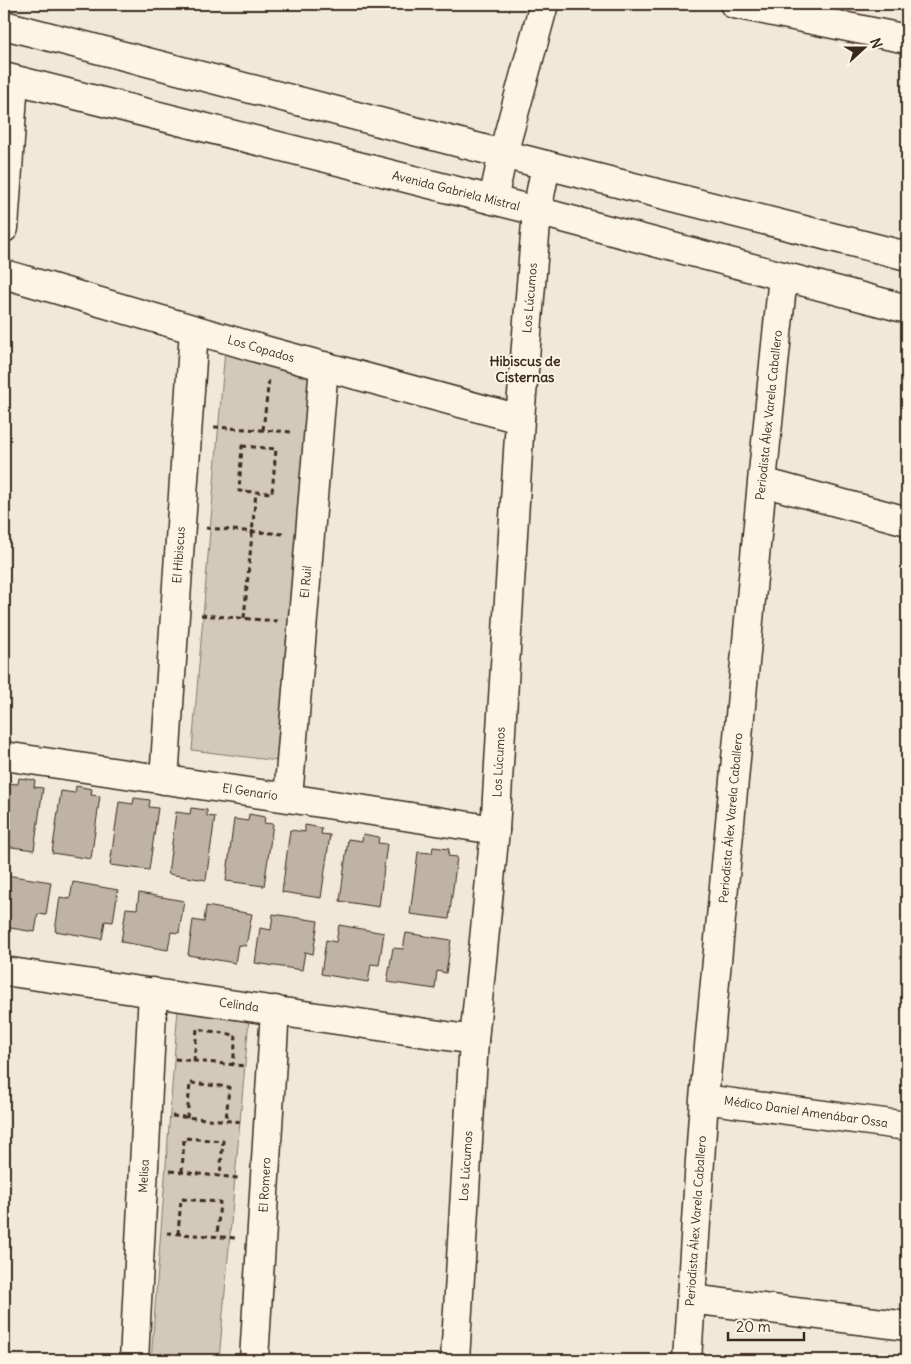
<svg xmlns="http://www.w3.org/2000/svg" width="911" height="1364" font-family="Delius,sans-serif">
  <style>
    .green { fill: #d2c9ba; stroke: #867a6c }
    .building { fill: #beb3a4; stroke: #3b2a1e }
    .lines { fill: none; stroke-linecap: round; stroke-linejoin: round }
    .minor-casing { stroke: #3b2a1e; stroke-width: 31 }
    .tertiary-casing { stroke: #3b2a1e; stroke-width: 31 }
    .path { stroke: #3b2a1e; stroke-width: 3; stroke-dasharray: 5 4; stroke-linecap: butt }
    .minor { stroke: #fcf5e5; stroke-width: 28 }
    .tertiary { stroke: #fcf5e5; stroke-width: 28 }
    .labels { text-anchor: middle; stroke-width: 4; stroke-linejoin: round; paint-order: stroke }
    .street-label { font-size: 12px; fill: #3b2a1e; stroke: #fcf5e5 }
    .neighbourhood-label { font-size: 14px; font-weight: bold; fill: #3b2a1e; stroke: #fcf5e5 }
  </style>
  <rect width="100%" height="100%" fill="#f0e9d9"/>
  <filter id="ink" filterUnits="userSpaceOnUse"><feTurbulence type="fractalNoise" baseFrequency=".02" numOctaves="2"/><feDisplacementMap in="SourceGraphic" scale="10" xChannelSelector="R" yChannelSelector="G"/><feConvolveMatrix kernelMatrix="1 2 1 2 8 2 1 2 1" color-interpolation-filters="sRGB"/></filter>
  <g filter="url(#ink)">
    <path class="green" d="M225,349L310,371L278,761L192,750Z
      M178,1008L249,1019L219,1360H151Z"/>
    <path class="building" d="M19,778L35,780L34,787L43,788L34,850L4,846V783L18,784Z
      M76,786L92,789L91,795L100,796L91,859L52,853L61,791L75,793Z
      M134,798L150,800L149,807L158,808L149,870L110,865L119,802L133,804Z
      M191,808L207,810V816L215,817L206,880L168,874L176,812L190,814Z
      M249,814L265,817L264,823L273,824L264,886L226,881L234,819L248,821Z
      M305,825L322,828L321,834L330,835L321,898L282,892L290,830L305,832Z
      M363,834L379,837L378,843L387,844L379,907L340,901L348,839L362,841Z
      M433,847L449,849L448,856L457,857L449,919L410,914L418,852L432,853Z
      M6,875L51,882L46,915L38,914L35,932L4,927V889Z
      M73,882L118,890L113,922L105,921L102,939L55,931L60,897L70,899Z
      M139,893L184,901L179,933L171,932L168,950L121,942L126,908L137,909Z
      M206,906L252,914L246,946L238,945L235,963L188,955L193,920L204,922Z
      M273,914L318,921L313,954L305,952L302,970L255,963L260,928L271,930Z
      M339,925L384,933L379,965L371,964L368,982L321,974L326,940L336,942Z
      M406,933L451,940L446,973L437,971L435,989L387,982L393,948L403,949Z"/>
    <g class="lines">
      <g class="minor-casing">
        <path id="minor" d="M734,4L907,39
          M4,25L503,154
          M4,77L493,200
          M546,165L907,256
          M537,211L907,309
          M4,228L14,80
          M4,274L271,352L520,419
          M762,482L907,521
          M4,756L288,798L495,830
          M164,780L194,330
          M288,798L324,366
          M4,971L474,1040
          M704,1099L907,1126
          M691,1299L907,1326
          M134,1360L153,992
          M254,1360L275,1010
          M687,1360L704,1099L762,482L783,276"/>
      </g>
      <g class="tertiary-casing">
        <path id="tertiary" d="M537,211L493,200L503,154L544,4
          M455,1360L474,1040L495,830L520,419L537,211L546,165L503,154"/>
      </g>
      <path class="path" d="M214,427L292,432
        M263,430L269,379
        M242,446L276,449L272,493L239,491Z
        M206,528L284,534
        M201,615L277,621
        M244,618L256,492
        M175,1059L246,1066
        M194,1061L197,1029L236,1035L233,1065
        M172,1116L243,1122
        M187,1118L190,1083L229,1087L226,1120
        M170,1171L238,1178
        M182,1172L184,1138L223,1141L220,1176
        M167,1233L236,1238
        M178,1234L181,1199L220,1202L217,1236"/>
      <use href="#minor" class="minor"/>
      <use href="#tertiary" class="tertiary"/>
    </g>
  </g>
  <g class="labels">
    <g class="street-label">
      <text transform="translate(456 191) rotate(14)" y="4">Avenida Gabriela Mistral</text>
      <text transform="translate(530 298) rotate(-85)" y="4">Los Lúcumos</text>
      <text transform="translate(261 349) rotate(16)" y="4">Los Copados</text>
      <text transform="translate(769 415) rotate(-84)" y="4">Periodista Álex Varela Caballero</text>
      <text transform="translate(179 555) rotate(-86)" y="4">El Hibiscus</text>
      <text transform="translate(306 582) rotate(-85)" y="4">El Ruil</text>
      <text transform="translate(499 762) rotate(-87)" y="4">Los Lúcumos</text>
      <text transform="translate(250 792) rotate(8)" y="4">El Genario</text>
      <text transform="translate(731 818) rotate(-85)" y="4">Periodista Álex Varela Caballero</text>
      <text transform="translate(239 1005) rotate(8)" y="4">Celinda</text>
      <text transform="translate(806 1112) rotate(8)" y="4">Médico Daniel Amenábar Ossa</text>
      <text transform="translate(466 1166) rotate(-86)" y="4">Los Lúcumos</text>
      <text transform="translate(144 1176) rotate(-87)" y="4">Melisa</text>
      <text transform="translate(265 1185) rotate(-87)" y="4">El Romero</text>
      <text transform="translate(696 1221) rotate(-86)" y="4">Periodista Álex Varela Caballero</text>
    </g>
    <g class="neighbourhood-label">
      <text x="525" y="366">Hibiscus de<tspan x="525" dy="16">Cisternas</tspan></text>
    </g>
  </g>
  <rect width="911" height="1364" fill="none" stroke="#fcf5e5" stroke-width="20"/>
  <rect x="10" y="10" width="891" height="1344" fill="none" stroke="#3b2a1e" stroke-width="2" filter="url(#ink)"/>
  <g transform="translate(864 48) rotate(69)" stroke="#fcf5e5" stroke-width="4" paint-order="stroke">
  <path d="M0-4L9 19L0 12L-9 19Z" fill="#3b2a1e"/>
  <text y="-8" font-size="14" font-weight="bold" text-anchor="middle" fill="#3b2a1e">N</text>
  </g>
  <path d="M728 1332v8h76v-8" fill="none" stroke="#3b2a1e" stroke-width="2.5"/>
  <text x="736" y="1332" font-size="15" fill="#3b2a1e" stroke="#fcf5e5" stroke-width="4" paint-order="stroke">20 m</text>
</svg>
